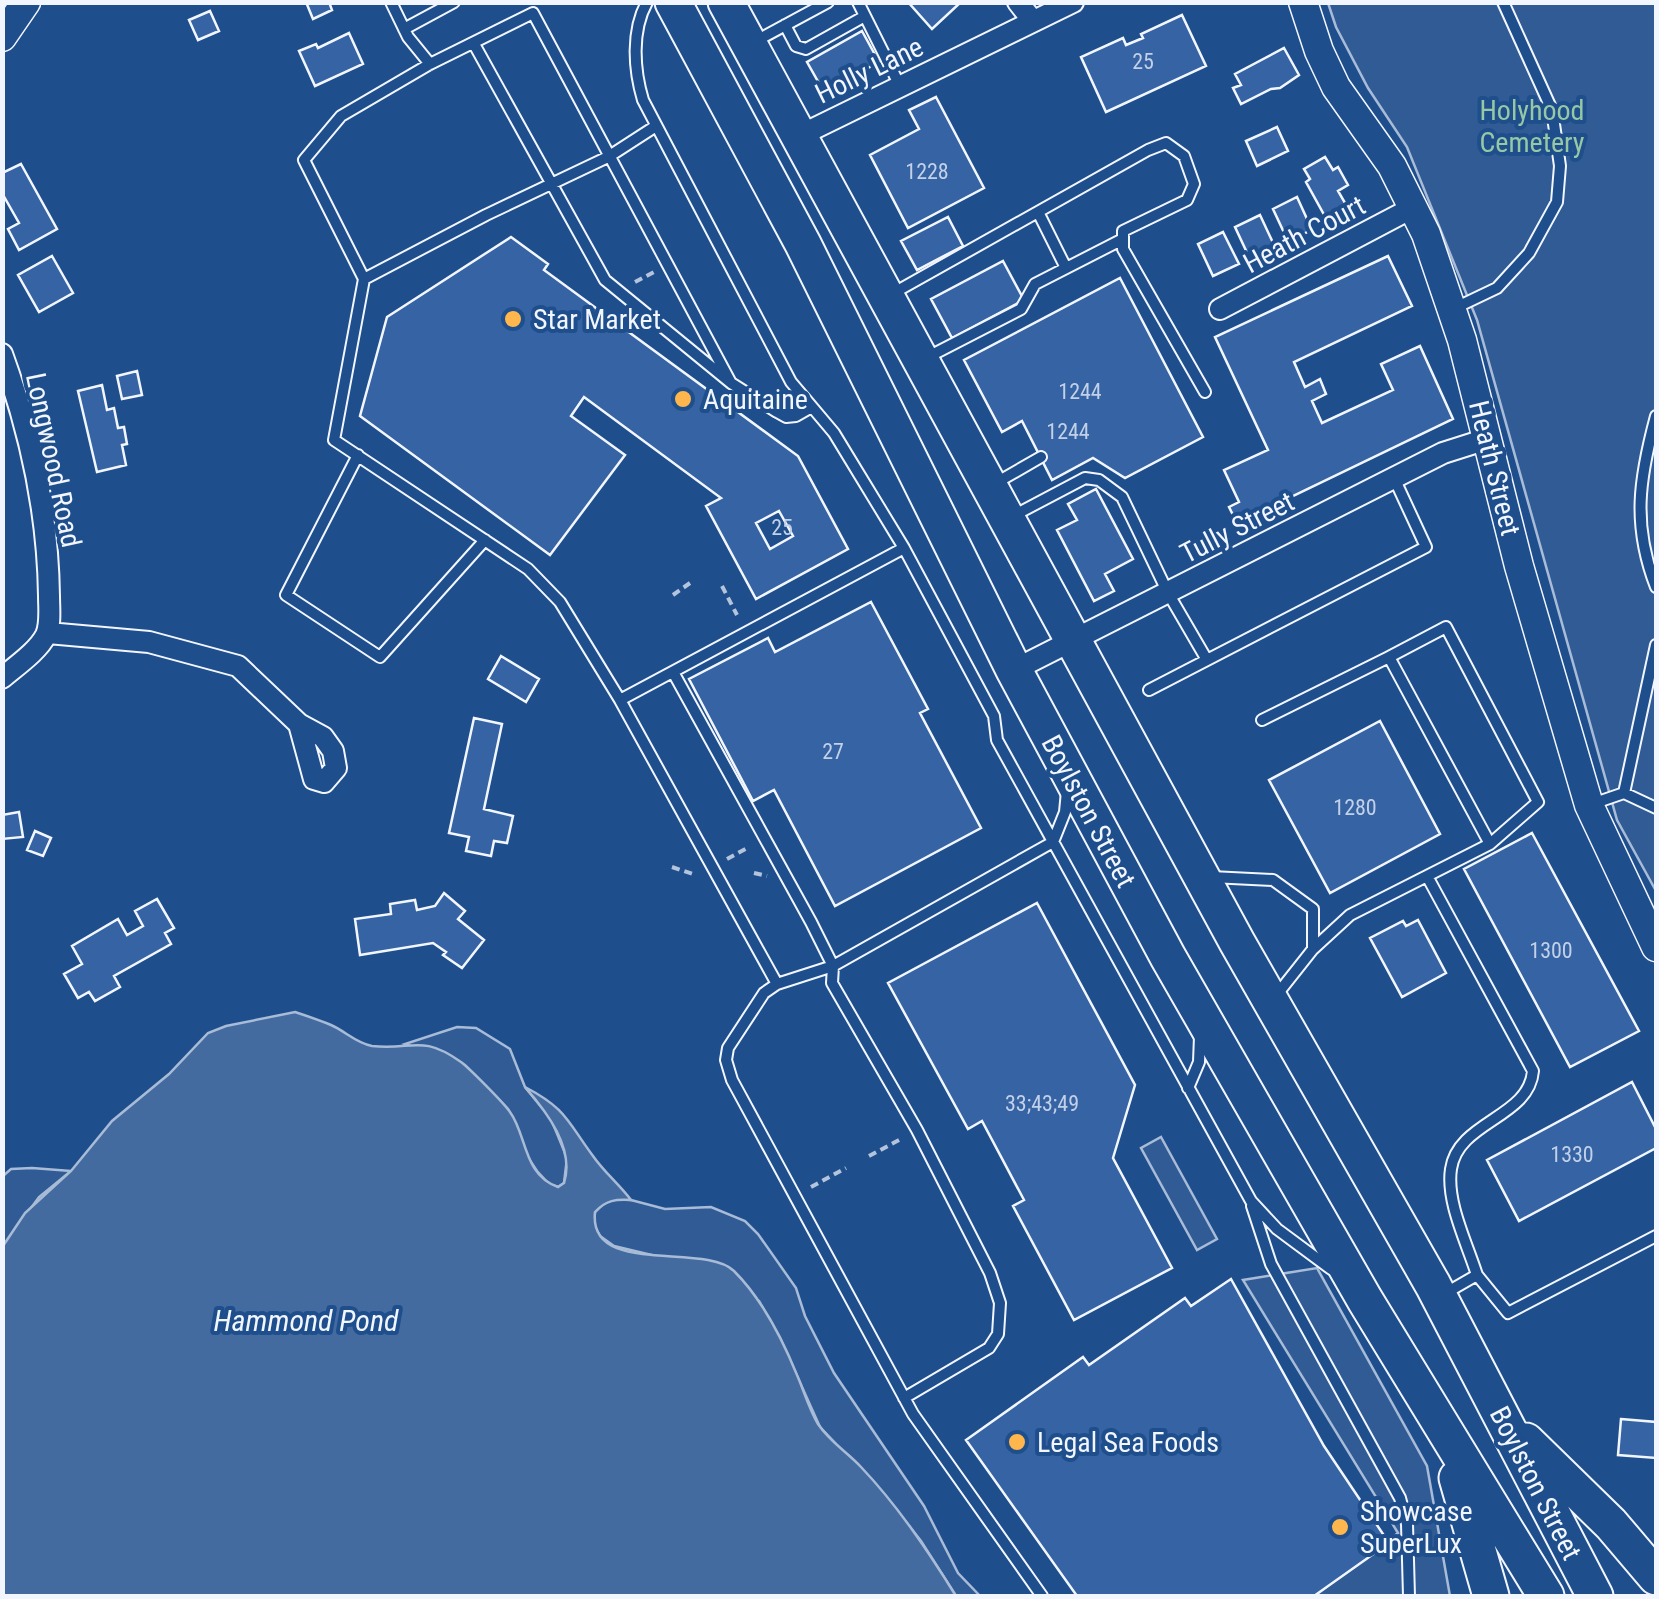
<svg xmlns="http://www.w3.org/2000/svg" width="1659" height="1599" font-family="'Roboto Condensed',sans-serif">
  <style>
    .built { fill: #305b95; stroke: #a8bbd7; stroke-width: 2.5 }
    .water { fill: #446ba0; stroke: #a8bbd7; stroke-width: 2.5 }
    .building { fill: #3563a3; stroke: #f2f6ff; stroke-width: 2.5; fill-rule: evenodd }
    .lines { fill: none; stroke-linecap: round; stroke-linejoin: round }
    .service-casing { stroke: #f2f6ff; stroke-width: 14 }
    .minor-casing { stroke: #f2f6ff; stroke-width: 24 }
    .tertiary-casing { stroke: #f2f6ff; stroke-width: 31 }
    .trunk-casing { stroke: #f2f6ff; stroke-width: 39 }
    .path { stroke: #b3c4dc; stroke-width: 4; stroke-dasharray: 8 5; stroke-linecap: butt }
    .service { stroke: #1f4e8c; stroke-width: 10 }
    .minor { stroke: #1f4e8c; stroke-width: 20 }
    .tertiary { stroke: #1f4e8c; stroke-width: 28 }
    .trunk { stroke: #1f4e8c; stroke-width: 35 }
    .poi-dot { fill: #ffb74d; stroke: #1f4e8c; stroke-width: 4 }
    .labels { text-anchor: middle; stroke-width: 8; stroke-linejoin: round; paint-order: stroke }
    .number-label { font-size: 22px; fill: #c3d1e8 }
    .street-label { font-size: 28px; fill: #f2f6ff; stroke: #1f4e8c }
    .park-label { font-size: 28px; fill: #97c8a6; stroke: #1f4e8c }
    .poi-label { font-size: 28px; fill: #f2f6ff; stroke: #1f4e8c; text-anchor: start }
    .water-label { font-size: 30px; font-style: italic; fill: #f2f6ff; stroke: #1f4e8c }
  </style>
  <rect width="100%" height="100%" fill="#1f4e8c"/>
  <path class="built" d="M1328,3H1656V891L1617,820L1477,320L1407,147L1368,88L1336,27Z
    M457,1027L476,1028L510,1049L525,1087L551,1119L567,1158L564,1183L558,1187L549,1184L537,1171L527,1156L508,1109L465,1065L405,1044Z
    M1161,1137L1217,1239L1197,1250L1141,1148Z
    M32,1168L71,1171L39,1197L3,1246V1176L11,1169Z
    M615,1199L631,1200L665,1209L711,1207L745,1221L758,1234L796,1288L805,1316L834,1373L924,1506L958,1573L980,1596H956L921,1541L888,1499L820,1427L780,1338L759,1301L664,1258L614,1246L600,1236L594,1225L595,1212L603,1204Z
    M1317,1268L1427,1466L1450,1596H1314L1398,1533L1243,1280Z"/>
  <path class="water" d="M295,1012C307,1016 319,1020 331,1025C345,1031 356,1043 372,1046C412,1051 420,1033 461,1062C470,1069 503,1102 510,1112C527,1135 523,1175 558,1187L564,1183C575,1149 547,1112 525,1087C567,1109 567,1121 593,1156C604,1172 619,1184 631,1200C616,1199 606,1200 595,1212C588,1277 704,1242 734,1271C762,1299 782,1338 797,1375C804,1391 809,1409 818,1424C830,1442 847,1452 861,1467C898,1506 928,1551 956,1596H3V1246L25,1213L71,1171L112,1121L169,1074L208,1033L226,1026Z"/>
  <path class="building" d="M306,2H329L332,10L313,19Z
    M908,2H961L932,29Z
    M210,11L219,31L198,40L189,20Z
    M1182,15L1206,66L1106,112L1081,57L1123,38L1126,45L1143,38L1141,34Z
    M862,31L879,62L824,92L807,62Z
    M349,33L363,64L315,86L299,51L316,44L318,48Z
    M1284,48L1299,75L1280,88L1271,89L1241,104L1233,88L1241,85L1235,74Z
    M936,97L984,188L908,228L870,155L919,129L909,110Z
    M1277,127L1288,151L1257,166L1246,141Z
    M1325,157L1333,170L1338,167L1348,185L1338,191L1348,208L1327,220L1306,182L1310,179L1304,169Z
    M21,164L57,229L19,250L8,229L19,223L2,193V173Z
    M1297,197L1312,230L1288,241L1273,209Z
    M1260,215L1275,247L1250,259L1235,227Z
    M948,217L963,246L917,270L901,241Z
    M1223,232L1239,264L1213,276L1198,244Z
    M511,237L548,264L544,270L798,456L848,549L756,599L706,506L721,498L584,397L571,416L625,455L550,555L360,416L387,317ZM779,511L793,536L770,549L756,523Z
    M52,256L73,293L39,312L18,275Z
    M1388,256L1412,306L1294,362L1305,387L1320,379L1326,394L1312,401L1322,423L1393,390L1381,364L1420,346L1453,419L1237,523L1229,507L1239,502L1224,470L1268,450L1215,337Z
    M1003,261L1024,300L952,338L931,299Z
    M1120,278L1203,437L1125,478L1093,458L1052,480L1022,421L1002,432L964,360Z
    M137,371L142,395L122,399L117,376Z
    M102,385L107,410L114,408L118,428L124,427L127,444L122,445L126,465L97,472L78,391Z
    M1096,489L1133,559L1105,574L1114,591L1094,601L1057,530L1077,520L1068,504Z
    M871,602L928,709L920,713L981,828L835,906L774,790L753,801L689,679L768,638L775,652Z
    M501,656L539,679L526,702L488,679Z
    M474,718L502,724L484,809L513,816L507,843L494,841L491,856L466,851L469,837L449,833Z
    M1380,721L1440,834L1330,893L1269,780Z
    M19,812L23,837L2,839V815Z
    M35,831L51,838L43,856L27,850Z
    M1532,833L1639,1031L1570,1067L1464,869Z
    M444,893L465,911L458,919L484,940L462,968L443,955L446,952L433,943L360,955L355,919L391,914L390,904L415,900L417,910L435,906Z
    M157,899L174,928L165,933L171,944L114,976L120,987L95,1001L89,992L78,998L64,974L82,964L72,946L118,919L127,935L143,926L135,911Z
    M1037,903L1135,1085L1113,1158L1172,1268L1074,1320L1013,1206L1024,1200L982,1121L968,1129L888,983Z
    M1418,920L1446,973L1402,997L1370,938L1403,921L1406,926Z
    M1632,1082L1656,1129V1148L1519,1221L1487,1160Z
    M1231,1279L1324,1446L1389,1543L1314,1596H1077L966,1440L1083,1357L1089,1365L1185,1298L1191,1306Z
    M1621,1419L1656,1422V1458L1618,1455Z"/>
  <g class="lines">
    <g class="service-casing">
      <path id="service" d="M391,2L408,37L430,64
        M647,2C631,31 634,70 643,100L791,382L834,433L904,548L994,716L997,740L1251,1201L1277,1229L1331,1269
        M858,2L900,86
        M785,25L796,46L806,49L865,16
        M404,29L454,2
        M754,42L828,2
        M474,44L605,280L731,383L777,412L786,417L796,416L810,408
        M1038,212L1066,268
        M1123,239V249L1205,392
        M364,279L486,215L608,157L656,126
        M890,295L1148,150L1166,143L1184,156L1194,184L1187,200L1123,231V239L1035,284L1021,309L926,358
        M1453,309L1497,288L1529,253L1557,202L1560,166L1552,110L1503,2
        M731,383L533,13L430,64L341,116L304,160L364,279L334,440L528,569L560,602L620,700L777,984
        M1656,416C1639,479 1632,525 1656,587
        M358,455L286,595L380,657L485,540
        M994,484L1041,457
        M1011,517L1085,478L1099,480L1122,497L1168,593L1207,660L1426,547L1394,478
        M1656,645L1624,793L1656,808
        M1389,657L1446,627L1538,802L1490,844
        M673,672L811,922L833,966L832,983L917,1130L990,1273L1000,1303L998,1334L989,1348L904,1398
        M1149,690L1207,660
        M620,700L904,548
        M1262,720L1389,657L1490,844L1350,915L1313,949
        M1592,804L1624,793
        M1427,876L1533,1071C1529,1118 1458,1121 1451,1169C1446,1202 1467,1243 1477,1275
        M1211,877L1273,880L1313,909V949L1275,997
        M1188,1088L1199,1062L1200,1036
        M1252,1206L1271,1264L1400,1498L1407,1524L1409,1596
        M1444,1294L1477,1275L1508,1313L1656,1236
        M1042,1596L913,1414L732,1080L726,1060L728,1048L764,993L777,984L833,966L1053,842L1065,812L1067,791"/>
    </g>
    <g class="minor-casing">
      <path id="minor" d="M1018,2L1032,20
        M799,136L1073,2
        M1220,309L1414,207
        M2,354C30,431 48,515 49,596C49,608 51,624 46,635C38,651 16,666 2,678
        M48,633L149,642L238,666L299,724L323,737L333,751L336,768L324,782L314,779L299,724
        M1014,670L1443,453L1487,439"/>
    </g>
    <g class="tertiary-casing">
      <path id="tertiary" d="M1303,2L1319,51L1336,87L1392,166L1426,234L1462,340L1519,566L1589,805L1656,947
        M2,37L26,2"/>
    </g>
    <g class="trunk-casing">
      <path id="trunk" d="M673,2L803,244L1014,670L1168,957L1365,1300L1546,1596
        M726,2L1237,942L1433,1285L1595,1596
        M1526,1441L1611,1524L1656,1577
        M1457,1478L1491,1596"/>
    </g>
    <path class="path" d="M635,282L654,272
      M722,586L737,615
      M673,595L690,583
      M727,859L749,847
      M672,867L696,875
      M754,873L767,876
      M869,1156L901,1139
      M811,1187L846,1168"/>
    <use href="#service" class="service"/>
    <use href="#minor" class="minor"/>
    <use href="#tertiary" class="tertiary"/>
    <use href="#trunk" class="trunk"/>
  </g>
  <g class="poi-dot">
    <circle cx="513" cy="319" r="10"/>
    <circle cx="683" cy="399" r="10"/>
    <circle cx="1017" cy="1442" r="10"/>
    <circle cx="1340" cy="1527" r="10"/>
  </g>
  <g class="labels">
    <g class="number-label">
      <text x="1143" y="69">25</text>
      <text x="927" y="179">1228</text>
      <text x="1080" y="399">1244</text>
      <text x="1068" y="439">1244</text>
      <text x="782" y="535">25</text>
      <text x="833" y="759">27</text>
      <text x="1355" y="815">1280</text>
      <text x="1551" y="958">1300</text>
      <text x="1042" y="1111">33;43;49</text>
      <text x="1572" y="1162">1330</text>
    </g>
    <g class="street-label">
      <text transform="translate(869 70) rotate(-26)" y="10">Holly Lane</text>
      <text transform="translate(1304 234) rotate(-28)" y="10">Heath Court</text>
      <text transform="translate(54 460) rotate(78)" y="10">Longwood Road</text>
      <text transform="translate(1495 468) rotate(76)" y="10">Heath Street</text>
      <text transform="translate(1237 527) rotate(-27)" y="10">Tully Street</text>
      <text transform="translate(1089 811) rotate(62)" y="10">Boylston Street</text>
      <text transform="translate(1536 1483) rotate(63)" y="10">Boylston Street</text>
    </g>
    <g class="park-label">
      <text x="1532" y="120">Holyhood<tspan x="1532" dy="32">Cemetery</tspan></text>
    </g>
    <g class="poi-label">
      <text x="533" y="329">Star Market</text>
      <text x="703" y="409">Aquitaine</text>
      <text x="1037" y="1452">Legal Sea Foods</text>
      <text x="1360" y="1521">Showcase<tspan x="1360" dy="32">SuperLux</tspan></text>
    </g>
    <g class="water-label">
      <text x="306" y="1331">Hammond Pond</text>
    </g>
  </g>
  <rect width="1659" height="1599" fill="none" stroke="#f2f6ff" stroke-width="10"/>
</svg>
